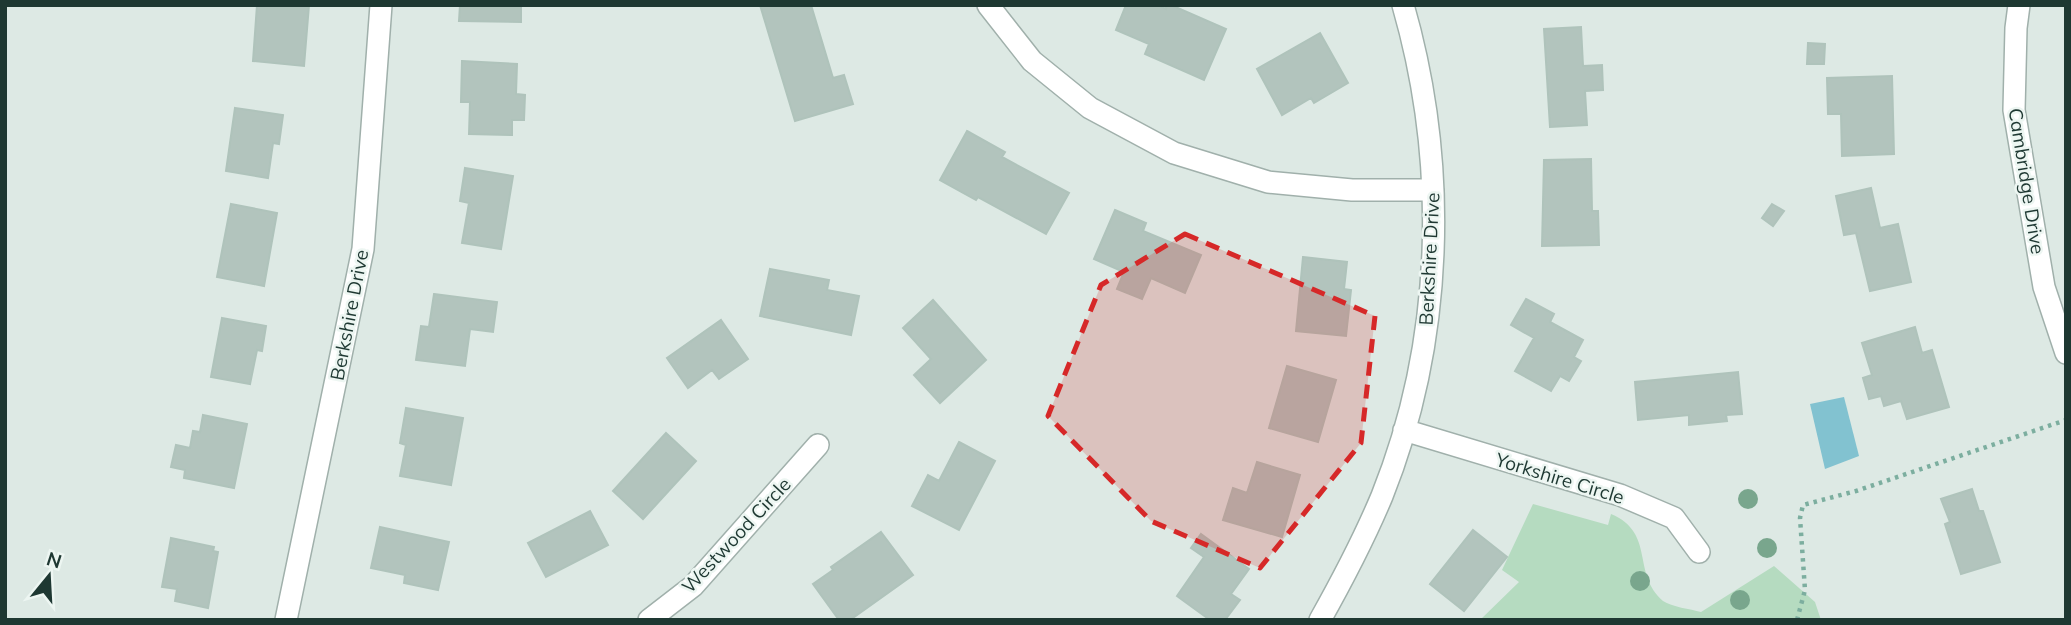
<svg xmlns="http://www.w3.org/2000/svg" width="2071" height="625" font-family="Mulish,sans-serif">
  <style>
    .green { fill: #b5dbc0 }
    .water { fill: #82c2d0 }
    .building { fill: #b2c4bd; stroke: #afc3bb; stroke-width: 2 }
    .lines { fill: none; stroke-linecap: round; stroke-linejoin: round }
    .minor-casing { stroke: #a0b0ab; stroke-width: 24 }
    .path { stroke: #7cae9f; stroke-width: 4.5; stroke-dasharray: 3.5 5; stroke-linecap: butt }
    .minor { stroke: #fff; stroke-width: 21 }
    .tree { fill: #79a68d }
    .marked { fill: #d62828; fill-opacity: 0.2; stroke: #d62828; stroke-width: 5; stroke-dasharray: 14 9; stroke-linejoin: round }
    .labels { text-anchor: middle; stroke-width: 5; stroke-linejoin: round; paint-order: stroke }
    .street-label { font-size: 19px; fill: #1e3832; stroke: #edf6f2 }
  </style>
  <rect width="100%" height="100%" fill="#dde9e4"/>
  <path class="green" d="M1533,504L1608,525L1611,514C1656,533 1631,573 1663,601C1672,607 1690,609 1701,612L1774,566L1815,602L1821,620H1480L1519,582L1502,570Z"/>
  <path class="water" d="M1844,397L1859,456L1825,469L1810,404Z"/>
  <path class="building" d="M257,5H309L304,66L253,61Z
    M460,5H521V22L459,21Z
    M760,5H811L833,78L844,75L853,104L795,121Z
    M1126,5H1158L1166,9L1167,5H1171L1226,29L1204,80L1145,54L1149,44L1116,30Z
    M1581,27L1583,66L1602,65L1603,90L1585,91L1587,125L1550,127L1544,29Z
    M1320,33L1348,83L1314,103L1311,98L1282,115L1257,69Z
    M1808,43L1825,44L1824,64H1807Z
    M462,61L517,64L516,94L525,95L524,120H512V135L469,134L470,102H461Z
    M1892,76L1894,154L1842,156L1841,114H1828L1827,78Z
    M235,108L283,115L279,144L273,143L268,178L226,171Z
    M967,131L1005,152L1002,157L1069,193L1046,234L978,197L976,200L940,180Z
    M1591,159L1592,211H1598L1599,245L1542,246L1544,160Z
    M465,168L513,176L501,249L462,243L469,203L460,201Z
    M1871,188L1880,228L1898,224L1911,282L1870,291L1856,233L1844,235L1836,196Z
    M231,204L277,213L264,286L217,277Z
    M1772,204L1784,211L1773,226L1762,218Z
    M1115,210L1146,223L1143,231L1201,255L1185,293L1151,278L1142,299L1117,289L1124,272L1094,259Z
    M1303,257L1347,262L1344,289L1351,290L1346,336L1296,331Z
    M770,269L829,280L827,290L859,296L851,335L760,316Z
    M434,294L497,302L493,332L470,329L465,366L416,360L421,326L429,327Z
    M1526,299L1554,314L1550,322L1583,340L1574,357L1581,361L1569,381L1560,376L1551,391L1515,371L1534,338L1511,325Z
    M933,300L986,360L940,403L914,375L931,359L903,328Z
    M222,318L266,326L262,351L257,350L250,384L211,377Z
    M721,320L748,359L719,379L712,370L688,388L667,358Z
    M1915,327L1922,353L1932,350L1949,407L1907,419L1901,401L1884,406L1881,396L1869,399L1863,378L1872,375L1862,343Z
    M1287,366L1336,380L1318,442L1269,428Z
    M1738,372L1742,414L1726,415L1727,421L1689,425V415L1638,420L1635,382Z
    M406,408L463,418L451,485L400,476L406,445L400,443Z
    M203,415L247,424L234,488L184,478L185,470L171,467L176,445L190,448L193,431L200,432Z
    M666,433L696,461L643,519L613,491Z
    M959,442L995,461L959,530L912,506L928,475L939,481Z
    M1257,462L1300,475L1282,537L1223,520L1233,488L1247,493Z
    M1972,489L1979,511H1983L2000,562L1961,574L1945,524L1950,522L1941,499Z
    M590,511L608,545L546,577L528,543Z
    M380,527L449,542L438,590L404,583L405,575L371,568Z
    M1473,530L1507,557L1464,611L1430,584Z
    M881,532L913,575L850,620H839L813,584L833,570L831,567Z
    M1201,534L1249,569L1231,594L1240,600L1225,620H1210L1177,596L1204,557L1191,548Z
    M171,538L214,547L213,551L218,552L208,608L175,601L177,589L162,587Z"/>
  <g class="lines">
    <g class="minor-casing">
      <path id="minor" d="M988,5L1032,61L1090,108L1174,153L1268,182L1352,190H1433
        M2019,5L2016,28L2014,110L2044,287L2066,353
        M1404,430L1620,495L1674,518L1699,552
        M286,620L363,249L381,5
        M649,620L693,586L818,445
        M1320,620C1343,579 1364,539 1382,496C1444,341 1449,165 1403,5"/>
    </g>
    <path class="path" d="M1797,620L1805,590L1800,518L1803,505L1856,491L2066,420"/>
    <use href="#minor" class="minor"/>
  </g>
  <g class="tree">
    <circle cx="1748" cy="499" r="10"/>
    <circle cx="1767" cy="548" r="10"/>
    <circle cx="1640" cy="581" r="10"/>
    <circle cx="1740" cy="600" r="10"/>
  </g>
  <path class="marked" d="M1185,234L1375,316L1361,443L1260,568L1151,521L1048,416L1101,285Z"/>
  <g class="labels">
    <g class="street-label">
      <text transform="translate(2027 181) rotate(81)" y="7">Cambridge Drive</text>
      <text transform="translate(1429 259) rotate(-87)" y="7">Berkshire Drive</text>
      <text transform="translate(349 315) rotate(-79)" y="7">Berkshire Drive</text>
      <text transform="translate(1560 478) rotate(17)" y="7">Yorkshire Circle</text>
      <text transform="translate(736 535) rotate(-47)" y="7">Westwood Circle</text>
    </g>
  </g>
  <rect width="2071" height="625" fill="none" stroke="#1e3832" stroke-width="14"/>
  <g transform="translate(49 576) rotate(18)" stroke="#edf6f2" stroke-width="5" paint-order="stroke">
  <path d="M0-5L12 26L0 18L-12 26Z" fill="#1e3832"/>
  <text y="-10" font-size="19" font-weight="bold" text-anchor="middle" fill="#1e3832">N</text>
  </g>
</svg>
